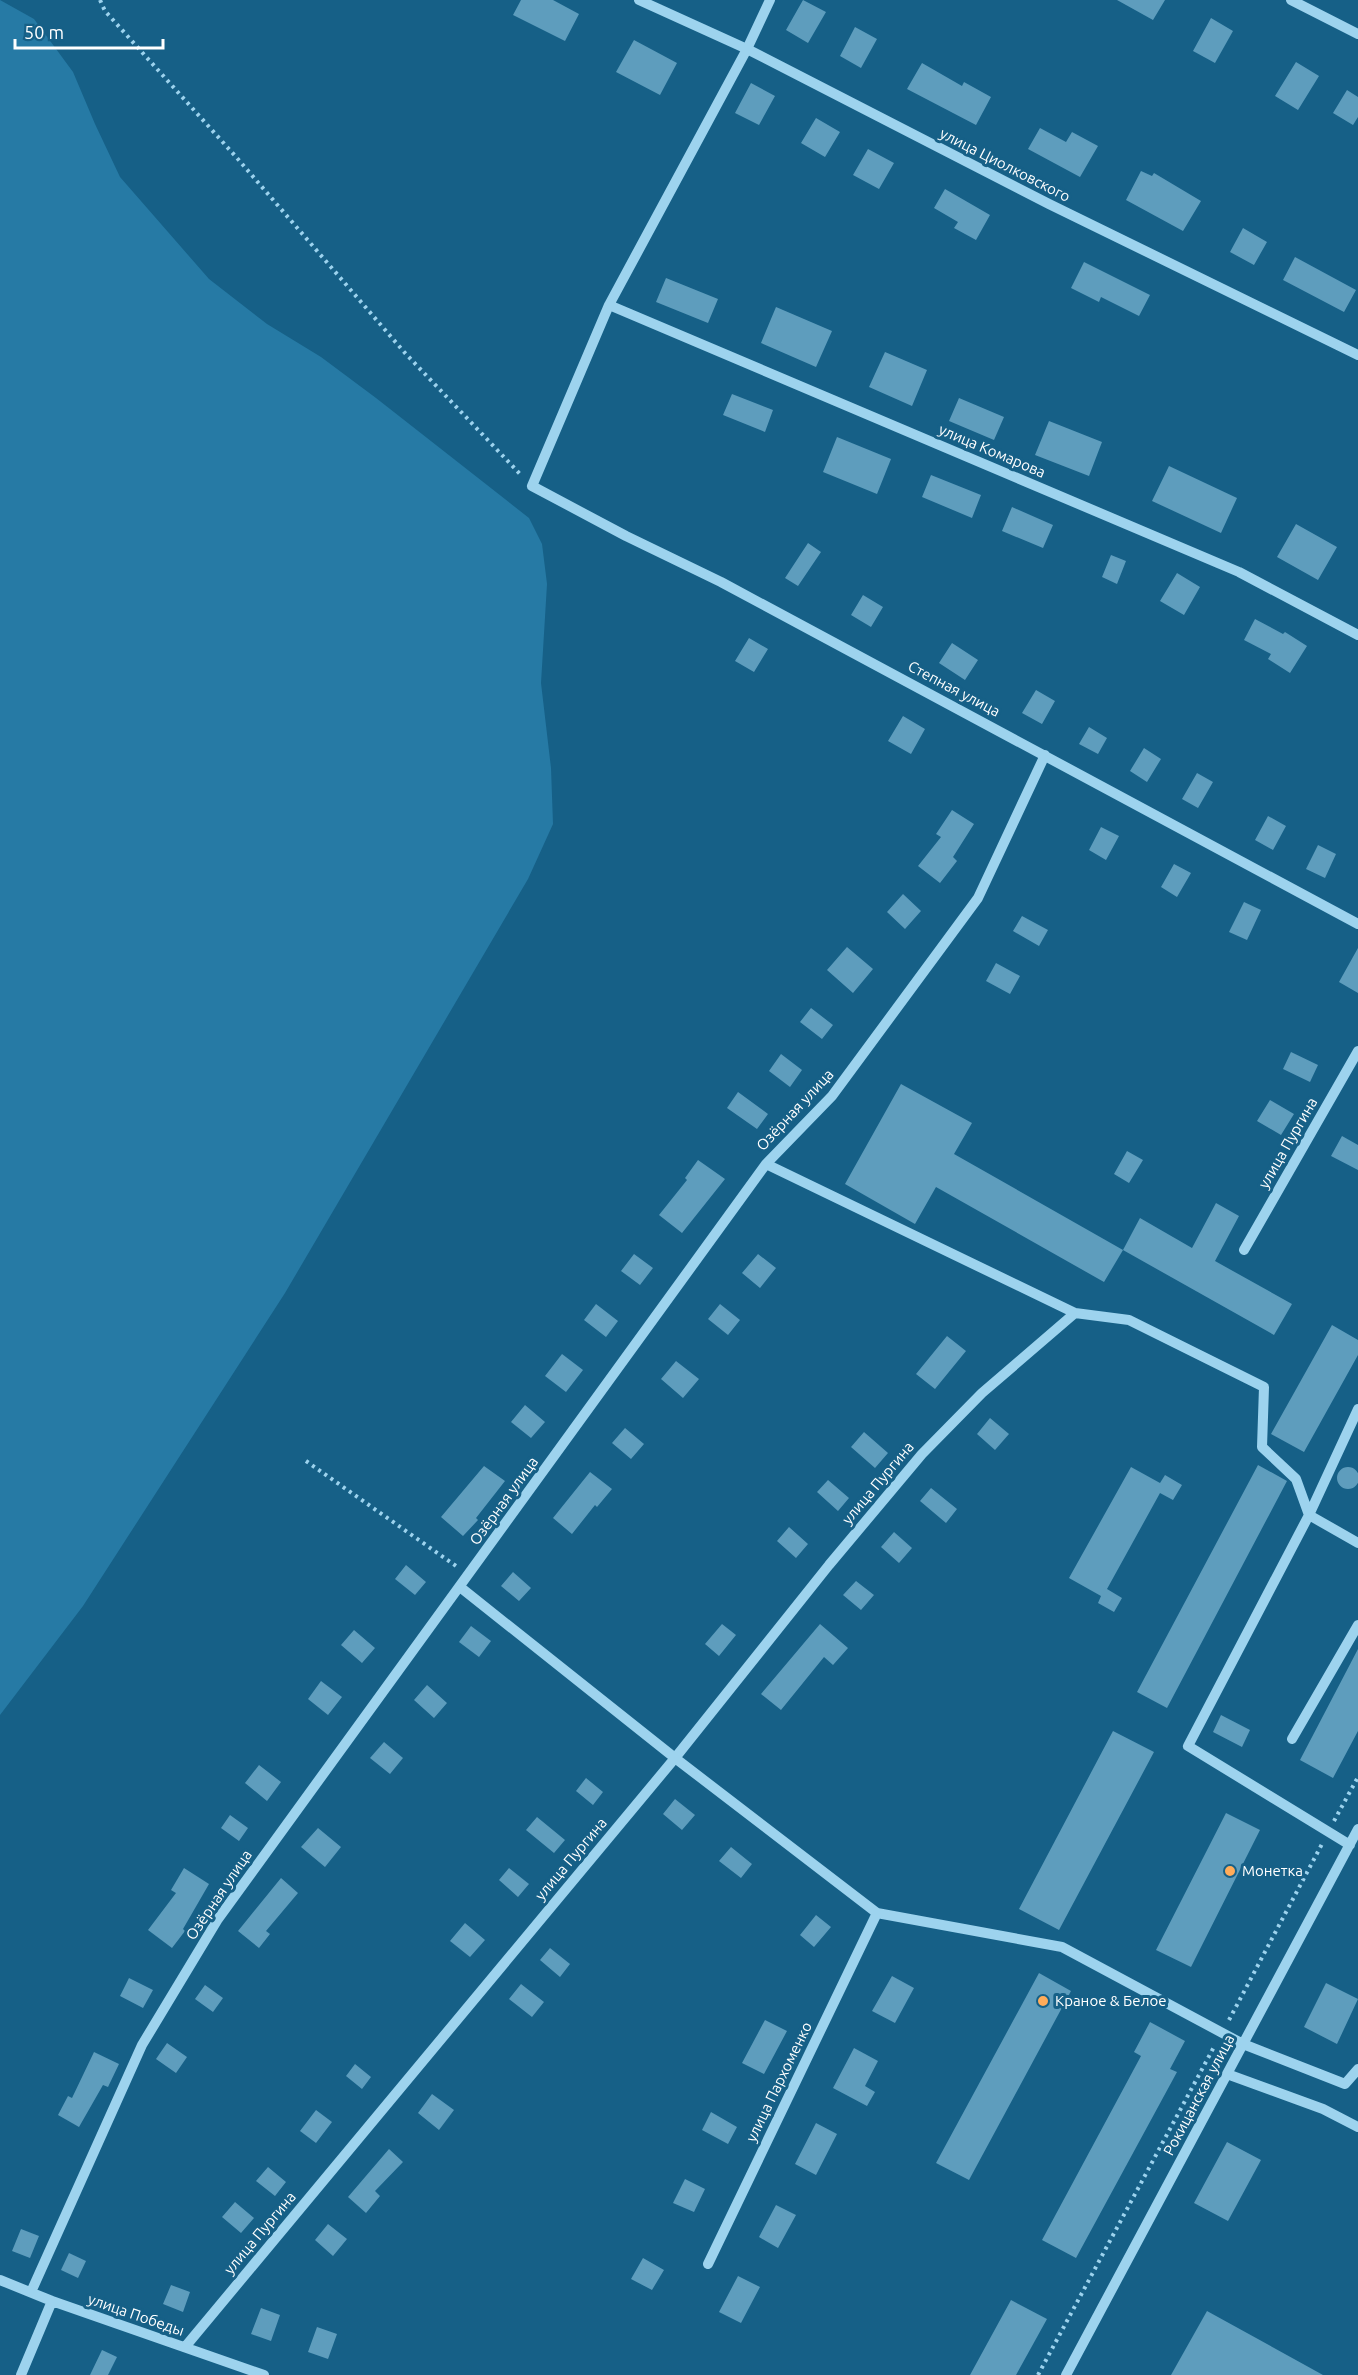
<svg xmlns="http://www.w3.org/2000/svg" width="1358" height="2375" font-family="Ubuntu,sans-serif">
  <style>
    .green { fill: #267aa5 }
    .building { fill: #5e9dbd }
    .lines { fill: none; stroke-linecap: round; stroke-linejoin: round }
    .path { stroke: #9dd3ee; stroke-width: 4; stroke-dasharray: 3 4.5; stroke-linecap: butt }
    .minor { stroke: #9dd3ee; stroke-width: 10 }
    .poi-dot { fill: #ffac5a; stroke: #166087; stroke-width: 2 }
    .labels { text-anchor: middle; stroke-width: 6; stroke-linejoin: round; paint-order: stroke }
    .street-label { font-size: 15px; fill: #fff; stroke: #166087 }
    .poi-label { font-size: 15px; fill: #fff; stroke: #166087; text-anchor: start }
  </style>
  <rect width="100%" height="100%" fill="#166087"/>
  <path class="green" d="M0,0L34,19L73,72L95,124L120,177L209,279L267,324L321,357L376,398L529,518L542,544L547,584L541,683L551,768L553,824L528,879L285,1293L83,1606L0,1715Z"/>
  <path class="building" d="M521,0H553L579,14L565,41L513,15Z
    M803,0L826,12L808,43L786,30Z
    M1117,0H1165L1153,20Z
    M1211,18L1233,31L1215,63L1193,51Z
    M855,27L877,39L861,68L840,56Z
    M634,40L677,63L660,95L616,72Z
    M1296,62L1319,76L1298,110L1275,96Z
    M922,63L962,86L964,82L991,97L976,125L907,89Z
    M751,83L775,96L759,125L735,113Z
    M1347,90L1358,97V117L1353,125L1333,113Z
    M816,118L840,132L825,157L801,143Z
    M1040,128L1066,142L1072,132L1098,146L1080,177L1028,149Z
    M868,149L894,163L879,189L853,175Z
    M1141,171L1152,176L1154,173L1201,201L1183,231L1126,200Z
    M945,189L990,215L976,240L954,228L958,222L934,208Z
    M1243,228L1267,242L1254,265L1230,252Z
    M1295,257L1356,290L1344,312L1283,280Z
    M1084,262L1150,295L1139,316L1101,297L1099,302L1071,288Z
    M666,278L718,299L708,323L656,302Z
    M776,307L832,331L816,367L761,343Z
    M885,352L927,370L912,406L869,387Z
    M732,394L773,410L765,432L723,415Z
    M959,398L1004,417L994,440L949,421Z
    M1049,421L1102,442L1089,476L1035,455Z
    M837,437L891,459L877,494L823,472Z
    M1169,466L1237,498L1221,533L1152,501Z
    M931,475L981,495L972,518L922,497Z
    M1012,507L1053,525L1043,548L1002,531Z
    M1296,524L1337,547L1318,580L1277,557Z
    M808,543L821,552L798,586L785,578Z
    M1111,555L1126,561L1117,584L1102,577Z
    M1177,573L1200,587L1184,615L1160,601Z
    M863,595L883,607L871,627L851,615Z
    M1255,619L1283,634L1285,632L1307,646L1290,673L1268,659L1271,654L1244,640Z
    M749,638L768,649L754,672L735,661Z
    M952,643L978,660L965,680L939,663Z
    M1036,690L1055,701L1042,724L1022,713Z
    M903,716L925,729L911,754L888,741Z
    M1089,727L1107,738L1098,754L1079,744Z
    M1144,748L1161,759L1147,782L1130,771Z
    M1197,773L1213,782L1198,808L1182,799Z
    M952,810L974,824L953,857L957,861L940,883L918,866L941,837L936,834Z
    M1268,816L1286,826L1273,850L1255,840Z
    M1101,827L1119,836L1106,860L1089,850Z
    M1318,845L1336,854L1325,878L1306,869Z
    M1174,864L1191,873L1177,897L1161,887Z
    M903,894L921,911L905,929L887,912Z
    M1244,902L1261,910L1247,940L1229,932Z
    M1022,916L1048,930L1039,946L1013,931Z
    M847,947L873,969L853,993L827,970Z
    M1358,948V993L1339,982Z
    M996,963L1020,976L1010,994L986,981Z
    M811,1008L833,1025L822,1039L800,1022Z
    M1291,1052L1318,1065L1310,1082L1283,1069Z
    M781,1054L802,1070L790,1087L769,1071Z
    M901,1084L972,1123L954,1154L1123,1250L1104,1282L936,1187L915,1224L845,1184Z
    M738,1092L768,1114L757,1129L727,1108Z
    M1270,1100L1294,1114L1281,1135L1257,1121Z
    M1342,1136L1358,1145V1170L1331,1156Z
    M1127,1151L1143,1160L1129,1183L1114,1174Z
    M698,1160L725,1179L682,1233L659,1215L687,1180L685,1178Z
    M1216,1203L1239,1216L1215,1261L1292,1304L1274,1335L1123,1250L1140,1218L1192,1248Z
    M634,1254L653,1268L640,1285L621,1271Z
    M758,1254L776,1268L760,1288L742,1273Z
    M596,1304L618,1321L606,1337L584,1320Z
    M720,1304L740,1320L728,1335L708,1319Z
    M1332,1325L1358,1340V1355L1304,1452L1271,1434Z
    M947,1336L966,1351L935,1389L916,1374Z
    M562,1354L583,1370L566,1392L545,1376Z
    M676,1361L699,1379L683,1398L661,1379Z
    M525,1405L545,1422L531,1438L511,1422Z
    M990,1418L1009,1434L995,1450L977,1434Z
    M625,1428L644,1444L631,1459L612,1443Z
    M864,1432L888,1453L875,1468L851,1447Z
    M1258,1465L1287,1481L1167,1708L1137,1692Z
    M484,1466L505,1481L476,1518L478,1520L463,1536L441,1517Z
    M1131,1467L1160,1483L1165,1475L1182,1485L1173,1500L1160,1493L1107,1589L1122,1598L1114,1612L1098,1603L1101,1596L1069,1578Z
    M1337 1478a11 11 0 1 1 22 0a11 11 0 1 1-22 0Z
    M590,1472L612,1489L597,1507L595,1505L572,1534L553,1518Z
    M828,1480L849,1498L838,1511L817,1492Z
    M931,1488L957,1509L946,1523L920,1501Z
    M789,1527L808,1544L796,1558L777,1541Z
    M894,1532L912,1548L899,1563L881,1547Z
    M406,1565L426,1582L415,1595L395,1579Z
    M513,1572L531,1588L519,1601L501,1586Z
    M856,1581L874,1595L861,1610L843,1595Z
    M722,1624L736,1635L719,1656L705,1644Z
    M820,1624L848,1648L833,1665L824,1657L781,1710L761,1694Z
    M471,1626L491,1641L479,1657L459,1642Z
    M354,1630L375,1648L362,1663L341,1645Z
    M1358,1649V1731L1333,1778L1300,1760Z
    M321,1681L342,1697L328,1715L308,1699Z
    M427,1685L447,1703L434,1718L414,1700Z
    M1221,1715L1250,1730L1242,1747L1213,1732Z
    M1113,1731L1154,1752L1059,1930L1019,1909Z
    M384,1742L403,1758L390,1774L370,1758Z
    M259,1765L281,1782L267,1801L245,1783Z
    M586,1778L603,1792L593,1805L576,1791Z
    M675,1799L695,1815L682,1830L663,1814Z
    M1226,1813L1260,1830L1191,1967L1156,1950Z
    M230,1815L248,1828L239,1841L221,1828Z
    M537,1817L565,1840L554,1853L526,1830Z
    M318,1828L341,1847L325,1867L301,1847Z
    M731,1847L752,1864L741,1878L719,1861Z
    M184,1868L209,1884L183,1929L185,1931L172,1948L148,1930L176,1893L171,1890Z
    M509,1868L529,1884L518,1897L499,1880Z
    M281,1878L298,1893L266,1931L270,1934L259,1948L238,1931Z
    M816,1915L831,1927L814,1947L800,1935Z
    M465,1923L485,1940L470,1957L450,1941Z
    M550,1948L570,1964L560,1977L540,1960Z
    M1039,1973L1071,1991L969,2180L936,2163Z
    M892,1976L914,1988L895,2023L872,2011Z
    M129,1978L153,1990L143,2008L120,1996Z
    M1326,1983L1358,1999L1337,2044L1304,2027Z
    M521,1984L544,2002L532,2017L509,1999Z
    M205,1985L223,1998L213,2012L195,1999Z
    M765,2020L787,2031L764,2074L742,2063Z
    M1150,2022L1185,2041L1170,2069L1177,2072L1076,2258L1042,2240L1141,2056L1134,2052Z
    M167,2043L187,2057L176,2073L156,2059Z
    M854,2048L878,2061L865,2086L875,2092L867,2106L833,2088Z
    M94,2052L119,2064L108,2087L103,2085L79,2127L58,2115L68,2096L72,2098Z
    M355,2064L371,2077L362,2089L346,2076Z
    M432,2094L454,2110L439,2130L418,2113Z
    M316,2110L332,2122L316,2143L300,2131Z
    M711,2112L737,2127L728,2144L702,2130Z
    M816,2123L837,2134L816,2175L795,2164Z
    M1227,2142L1261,2160L1228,2221L1194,2203Z
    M389,2149L403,2162L375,2191L380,2196L366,2213L348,2197Z
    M268,2167L286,2182L275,2196L256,2181Z
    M685,2179L705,2189L694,2212L673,2203Z
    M235,2202L254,2218L241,2233L222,2217Z
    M776,2205L796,2215L778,2248L759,2237Z
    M328,2224L347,2239L333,2256L315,2240Z
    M21,2229L39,2236L30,2258L12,2251Z
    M69,2253L86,2261L78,2278L61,2270Z
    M643,2258L664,2270L652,2290L631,2279Z
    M738,2276L760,2287L741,2323L719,2312Z
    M171,2285L190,2292L183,2312L163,2304Z
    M1011,2300L1047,2319L1016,2375H970Z
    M261,2308L280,2315L271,2341L251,2334Z
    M1207,2311L1323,2375H1171Z
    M317,2327L337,2334L328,2359L308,2352Z
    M102,2350L117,2357L108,2375H90Z"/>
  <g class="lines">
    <path class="path" d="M100,0L105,11L237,158L405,353L521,475
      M306,1461L456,1566
      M1334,1821L1358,1777
      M1229,2020L1322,1844
      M1038,2375L1215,2045"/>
    <path class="minor" d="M639,0L747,49L1049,204L1358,355
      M770,0L747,49L609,305L532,486L626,536L721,582L1358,924
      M1291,0L1358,34
      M609,305L1239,572L1358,635
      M766,1164L1075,1313
      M1244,1250L1358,1051
      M460,1587L675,1758L877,1913L1062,1947L1243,2044L1345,2084L1358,2069
      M1292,1739L1358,1625
      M1350,1845L1188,1746L1309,1515L1358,1409
      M1227,2074L1323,2109L1358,2127
      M708,2264L877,1913
      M0,2280L52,2301L264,2375
      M31,2292L142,2045L218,1919L766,1164L832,1096L978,898L1045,755
      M185,2347L675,1758L829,1565L922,1454L982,1393L1075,1313L1129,1320L1264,1387L1262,1447L1296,1479L1309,1515L1358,1543
      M21,2375L52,2301
      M1066,2375L1358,1829"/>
  </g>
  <g class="poi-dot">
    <circle cx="1230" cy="1871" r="6"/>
    <circle cx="1043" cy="2001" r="6"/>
  </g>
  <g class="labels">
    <g class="street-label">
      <text transform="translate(1005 165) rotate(27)" y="5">улица Циолковского</text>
      <text transform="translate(992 451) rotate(23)" y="5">улица Комарова</text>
      <text transform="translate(954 689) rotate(28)" y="5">Степная улица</text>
      <text transform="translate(795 1110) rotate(-47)" y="5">Озёрная улица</text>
      <text transform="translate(1288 1143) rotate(-60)" y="5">улица Пургина</text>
      <text transform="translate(878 1483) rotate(-50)" y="5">улица Пургина</text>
      <text transform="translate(504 1501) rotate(-54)" y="5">Озёрная улица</text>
      <text transform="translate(571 1859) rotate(-50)" y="5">улица Пургина</text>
      <text transform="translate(219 1895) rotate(-56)" y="5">Озёрная улица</text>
      <text transform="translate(779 2082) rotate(-64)" y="5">улица Пархоменко</text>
      <text transform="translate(1199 2095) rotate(-62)" y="5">Рокицанская улица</text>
      <text transform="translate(260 2233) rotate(-50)" y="5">улица Пургина</text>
      <text transform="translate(136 2315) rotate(19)" y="5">улица Победы</text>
    </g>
    <g class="poi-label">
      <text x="1242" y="1876">Монетка</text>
      <text x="1055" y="2006">Краное &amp; Белое</text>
    </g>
  </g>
  <path d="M15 39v9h148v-9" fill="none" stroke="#ffffff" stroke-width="3"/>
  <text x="24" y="39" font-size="18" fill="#ffffff" stroke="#166087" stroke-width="4.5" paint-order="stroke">50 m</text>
</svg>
